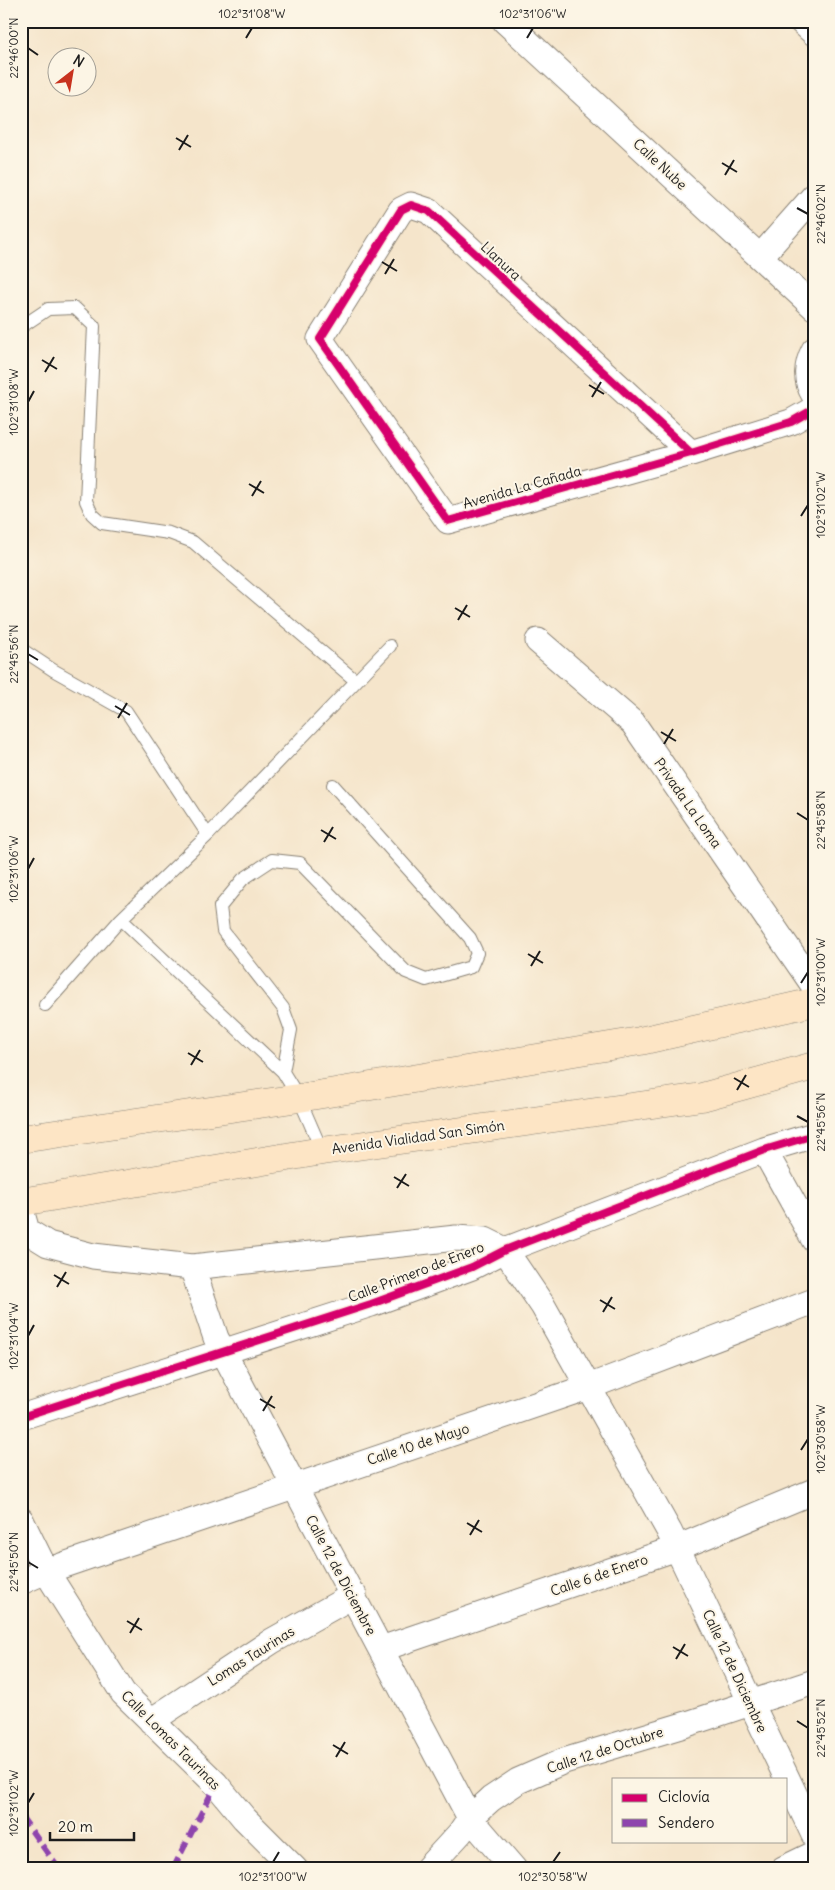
<svg xmlns="http://www.w3.org/2000/svg" width="835" height="1890" font-family="Delius,sans-serif">
  <style>
    .lines { fill: none; stroke-linecap: round; stroke-linejoin: round }
    .lane-casing { stroke: #888074; stroke-width: 14 }
    .street-casing { stroke: #888074; stroke-width: 27 }
    .secondary-casing { stroke: #888074; stroke-width: 29 }
    .lane { stroke: #fff; stroke-width: 12 }
    .street { stroke: #fff; stroke-width: 25 }
    .secondary { stroke: #fde5c5; stroke-width: 28 }
    .quiet { stroke: #8e44ad; stroke-width: 6; stroke-dasharray: 12 6; stroke-linecap: butt }
    .cycleway-casing { stroke: #fcf5e5; stroke-width: 11 }
    .cycleway { stroke: #d6006c; stroke-width: 8 }
    .ticks { fill: none; stroke: #1c1c1c; stroke-width: 2 }
    .labels { text-anchor: middle; stroke-width: 4; stroke-linejoin: round; paint-order: stroke }
    .street-label { font-size: 14px; fill: #1c1c1c; stroke: #fcf5e5 }
    .neatline { fill: none; stroke: #1c1c1c; stroke-width: 2 }
    .ticks-label { font-size: 12px; text-anchor: middle; fill: #1c1c1c }
  </style>
  <rect width="100%" height="100%" fill="#fcf5e5"/>
  <filter id="ink" filterUnits="userSpaceOnUse"><feTurbulence type="fractalNoise" baseFrequency=".02" numOctaves="2"/><feDisplacementMap in="SourceGraphic" scale="10" xChannelSelector="R" yChannelSelector="G"/><feConvolveMatrix kernelMatrix="1 2 1 2 8 2 1 2 1" color-interpolation-filters="sRGB"/></filter>
  <filter id="wash" filterUnits="userSpaceOnUse"><feTurbulence type="fractalNoise" baseFrequency=".0096" numOctaves="4" result="noise"/><feDisplacementMap in="SourceGraphic" scale="20" xChannelSelector="R" yChannelSelector="G"/><feGaussianBlur stdDeviation="1.12" result="paint"/><feColorMatrix in="noise" values="0 0 0 0 0 0 0 0 0 0 0 0 0 0 0 0 0 1.4 0 .05"/><feComposite in="paint" operator="in"/></filter>
  <g filter="url(#wash)">
    <rect width="100%" height="100%" fill="#f5e5cb"/>
  </g>
  <g filter="url(#ink)">
    <g class="lines">
      <g class="lane-casing">
        <path id="lane" d="M21,327L48,309L75,308L94,326L86,501L92,514L102,523L169,533L193,542L356,681
          M21,649L53,670L126,711L208,835
          M121,919L283,1072L299,1098L322,1151
          M45,1005L121,919L208,835L390,646
          M283,1072L291,1030L283,1008L223,931L220,907L243,879L272,860L300,863L406,972L426,980L471,967L477,953L470,938L333,785"/>
      </g>
      <g class="street-casing">
        <path id="street" d="M505,21L814,307
          M801,21L814,33
          M761,256L814,196
          M814,350C806,365 805,381 814,395
          M691,453L429,211L411,205L401,210L320,339L448,521L691,453L791,422L814,409
          M538,641L633,723L814,986
          M764,1150L814,1240
          M21,1210L27,1231L48,1244L93,1256L192,1267L456,1238L485,1240L505,1250
          M505,1250L543,1306L669,1531L814,1835
          M192,1267L216,1338L470,1818L514,1869
          M21,1417L371,1304L472,1267L505,1250L764,1150L814,1135
          M21,1520L46,1571L123,1693L216,1784L244,1818L295,1869
          M21,1582L46,1571L588,1387L814,1301
          M381,1649L677,1548L814,1491
          M151,1721L272,1641L354,1595
          M427,1869L460,1833L470,1818L491,1799L518,1781L564,1761L687,1724L814,1682
          M783,1869L814,1854"/>
      </g>
      <g class="secondary-casing">
        <path id="secondary" d="M21,1139L299,1098L640,1041L814,1002
          M21,1202L322,1151L702,1097L814,1066"/>
      </g>
      <use href="#lane" class="lane"/>
      <use href="#street" class="street"/>
      <use href="#secondary" class="secondary"/>
      <path class="quiet" d="M21,1816L59,1869
        M173,1869L216,1784"/>
      <g class="cycleway-casing">
        <path id="cycleway" d="M691,453L429,211L411,205L401,210L320,339L448,521L691,453L791,422L814,409
          M21,1417L371,1304L472,1267L505,1250L764,1150L814,1135"/>
      </g>
      <use href="#cycleway" class="cycleway"/>
    </g>
  </g>
  <path class="ticks" d="M246,38L252,28M527,38L533,28M28,48L38,55M176,138L191,147M179,150L188,135M722,163L737,172M725,175L734,160M797,208L808,214M382,262L397,271M385,274L394,259M42,360L57,369M45,372L54,357M589,385L604,394M592,397L601,382M28,402L34,391M249,484L264,493M252,496L261,481M801,516L808,505M455,608L470,617M458,620L467,605M28,654L38,660M115,706L130,715M118,718L127,703M661,732L676,741M664,744L673,729M797,813L808,820M321,830L336,839M324,842L333,827M28,869L34,858M528,954L543,963M531,966L540,951M801,983L808,972M188,1053L203,1062M191,1065L200,1050M734,1078L749,1087M737,1090L746,1075M797,1116L808,1122M394,1177L409,1186M397,1188L406,1174M54,1275L69,1284M57,1287L66,1272M600,1300L615,1309M603,1312L612,1297M28,1336L34,1325M260,1399L275,1408M263,1411L272,1396M801,1450L808,1439M467,1523L482,1532M470,1535L479,1520M28,1562L38,1568M127,1621L142,1630M130,1633L139,1618M673,1647L688,1656M676,1659L685,1644M797,1721L808,1728M333,1745L348,1754M336,1757L345,1742M28,1803L34,1793M273,1862L279,1852M553,1862L560,1852"/>
  <g class="labels">
    <g class="street-label">
      <text transform="translate(660 164) rotate(43)" y="5">Calle Nube</text>
      <text transform="translate(501 261) rotate(43)" y="5">Llanura</text>
      <text transform="translate(522 487) rotate(-16)" y="5">Avenida La Cañada</text>
      <text transform="translate(688 803) rotate(55)" y="5">Privada La Loma</text>
      <text transform="translate(418 1137) rotate(-8)" y="5">Avenida Vialidad San Simón</text>
      <text transform="translate(416 1272) rotate(-21)" y="5">Calle Primero de Enero</text>
      <text transform="translate(418 1444) rotate(-18)" y="5">Calle 10 de Mayo</text>
      <text transform="translate(341 1575) rotate(62)" y="5">Calle 12 de Diciembre</text>
      <text transform="translate(599 1575) rotate(-19)" y="5">Calle 6 de Enero</text>
      <text transform="translate(251 1656) rotate(-32)" y="5">Lomas Taurinas</text>
      <text transform="translate(735 1671) rotate(65)" y="5">Calle 12 de Diciembre</text>
      <text transform="translate(171 1740) rotate(45)" y="5">Calle Lomas Taurinas</text>
      <text transform="translate(605 1750) rotate(-18)" y="5">Calle 12 de Octubre</text>
    </g>
  </g>
  <rect width="835" height="1890" fill="none" stroke="#fcf5e5" stroke-width="55"/>
  <rect x="612" y="1778" width="175" height="65" fill="#fcf5e5" stroke="#a29e95"/>
  <rect x="622" y="1794" width="25" height="8" fill="#d6006c" stroke="#a29e95"/>
  <text x="658" y="1802" font-size="15" fill="#1c1c1c">Ciclovía</text>
  <rect x="622" y="1819" width="25" height="8" fill="#8e44ad" stroke="#a29e95"/>
  <text x="658" y="1828" font-size="15" fill="#1c1c1c">Sendero</text>
  <g transform="translate(72 72) rotate(31)"><circle r="24" fill="#fcf5e5" stroke="#a29e95"/>
  <path d="M0-4L9 19L0 12L-9 19Z" fill="#c8321e"/>
  <text y="-8" font-size="14" font-weight="bold" text-anchor="middle" fill="#1c1c1c">N</text>
  </g>
  <path d="M50 1832v8h84v-8" fill="none" stroke="#1c1c1c" stroke-width="2.5"/>
  <text x="58" y="1832" font-size="15" fill="#1c1c1c" stroke="#fcf5e5" stroke-width="4" paint-order="stroke">20 m</text>
  <rect x="28" y="28" width="780" height="1834" class="neatline"/>
  <g class="ticks-label">
    <text x="252" y="18">102°31'08"W</text>
    <text x="533" y="18">102°31'06"W</text>
    <text transform="translate(14 48) rotate(-90)" y="4">22°46'00"N</text>
    <text transform="translate(821 214) rotate(-90)" y="4">22°46'02"N</text>
    <text transform="translate(14 402) rotate(-90)" y="4">102°31'08"W</text>
    <text transform="translate(821 505) rotate(-90)" y="4">102°31'02"W</text>
    <text transform="translate(14 654) rotate(-90)" y="4">22°45'56"N</text>
    <text transform="translate(821 820) rotate(-90)" y="4">22°45'58"N</text>
    <text transform="translate(14 869) rotate(-90)" y="4">102°31'06"W</text>
    <text transform="translate(821 972) rotate(-90)" y="4">102°31'00"W</text>
    <text transform="translate(821 1122) rotate(-90)" y="4">22°45'56"N</text>
    <text transform="translate(14 1336) rotate(-90)" y="4">102°31'04"W</text>
    <text transform="translate(821 1439) rotate(-90)" y="4">102°30'58"W</text>
    <text transform="translate(14 1562) rotate(-90)" y="4">22°45'50"N</text>
    <text transform="translate(821 1728) rotate(-90)" y="4">22°45'52"N</text>
    <text transform="translate(14 1803) rotate(-90)" y="4">102°31'02"W</text>
    <text x="273" y="1881">102°31'00"W</text>
    <text x="553" y="1881">102°30'58"W</text>
  </g>
</svg>
